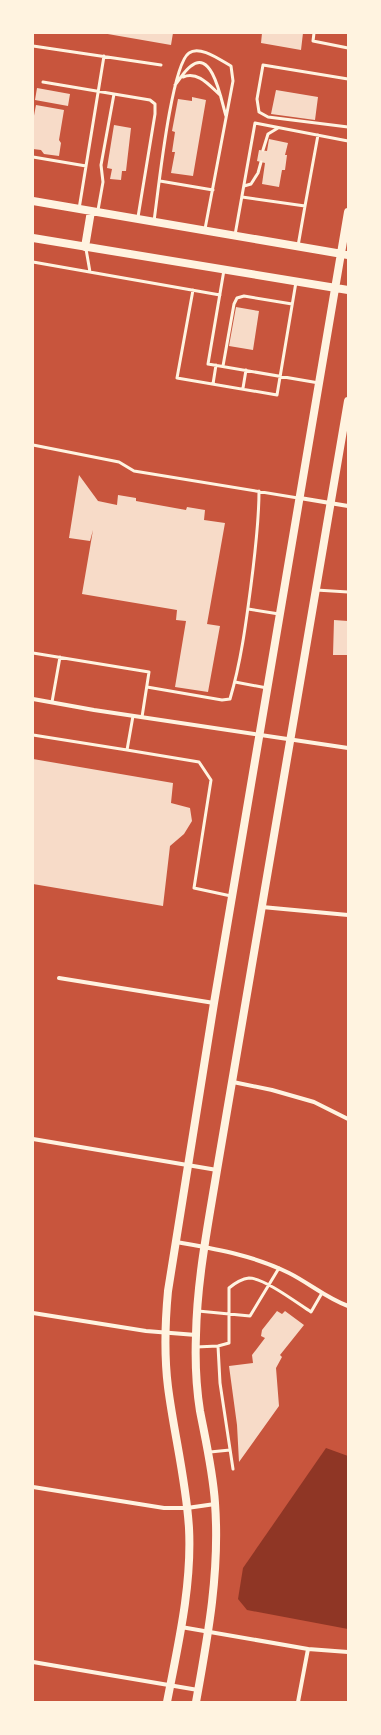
<svg xmlns="http://www.w3.org/2000/svg" width="381" height="1735" font-family="Inter,sans-serif">
  <style>
    .water { fill: #8f3625 }
    .building { fill: #f7dbc8 }
    .lines { fill: none; stroke-linecap: round; stroke-linejoin: round }
    .service { stroke: #fff3e0; stroke-width: 3 }
    .minor { stroke: #fff3e0; stroke-width: 4 }
    .secondary { stroke: #fff3e0; stroke-width: 8 }
  </style>
  <rect width="100%" height="100%" fill="#c8553d"/>
  <path class="water" d="M326,1448L348,1456V1629L247,1610L238,1599L243,1568Z"/>
  <path class="building" d="M102,33H173L171,45Z
    M262,33H303L301,50L261,43Z
    M37,88L70,94L68,106L35,100Z
    M276,90L318,97L315,120L271,114Z
    M192,97L206,100L193,176L171,173L175,152H172L175,132L172,131L178,99L192,101Z
    M36,105L64,110L59,140L61,143L59,156L44,154L41,150L33,149V121Z
    M114,125L131,128L126,171H122L121,180L110,179L112,169L107,168Z
    M269,139L288,143L285,155H287L285,170H282L279,187L262,184L265,163L257,161L259,150L267,151Z
    M236,307L259,311L253,350L229,346Z
    M79,475L98,501L117,505L118,495L136,498V501L186,510L187,507L205,510L204,520L225,523L207,624L220,626L208,692L175,687L186,621L176,620L177,610L82,594L93,530L90,541L69,538Z
    M334,620L348,621V655H333Z
    M33,759L173,783L171,803L190,808L192,821L184,834L170,846L163,906L33,884Z
    M277,1311L282,1314L285,1311L304,1325L280,1355L282,1357L276,1368L279,1406L239,1462L237,1425L229,1366L253,1363L252,1355L265,1338L261,1336L262,1330Z"/>
  <g class="lines">
    <path class="service" d="M314,33L313,41L348,48
      M33,46L161,65
      M183,77C198,71 209,85 220,95
      M348,79L263,65L257,99L259,112L268,117L348,127
      M43,82L114,94
      M175,85C180,79 185,70 191,66C213,48 222,104 226,116
      M263,150L268,134L278,128
      M33,157L86,166
      M160,181L213,190
      M244,186L251,184L258,173L261,162
      M242,197L305,206L318,135
      M79,209L104,56
      M98,210L103,182L101,165L114,94L150,100L155,104V114L138,217
      M154,221C158,194 171,65 189,53C200,45 220,60 231,66L233,81L205,229
      M235,235L255,123L348,141
      M298,246L305,206
      M86,249L90,272
      M33,262L220,295
      M224,270L208,364L319,383
      M193,290L177,378L277,395L296,282
      M223,366L234,304L237,298L244,296L292,304
      M213,384L216,365
      M243,388L246,370
      M33,445L119,462L134,471L298,498
      M316,590L348,592
      M248,609L279,614
      M33,653L149,672L142,717
      M235,682L267,688
      M147,687L222,700L230,699C241,662 246,623 251,585C255,554 259,523 259,491
      M52,702L60,657
      M133,716L127,750L199,762L211,780L194,888L231,896
      M33,735L127,750
      M198,1311L250,1316L279,1268
      M218,1346L220,1383L233,1469
      M196,1347L218,1346L229,1343V1288C235,1283 241,1279 249,1278C264,1278 297,1303 311,1312L322,1293
      M210,1452L230,1450"/>
    <path class="minor" d="M300,498L348,506
      M33,699L94,710L348,748
      M262,907L348,915
      M59,978L214,1003
      M233,1082L272,1090L314,1102L348,1119
      M33,1139L217,1170
      M176,1242C215,1249 253,1255 289,1273C309,1283 326,1298 348,1306
      M33,1313L146,1331L196,1335
      M33,1487L164,1508H187L215,1504
      M181,1627L308,1649L348,1652
      M33,1662L198,1690
      M298,1702L308,1649"/>
    <path class="secondary" d="M33,201L348,255
      M33,238L348,290
      M85,247L91,211
      M167,1702C178,1645 192,1586 189,1528C186,1480 174,1434 168,1387C164,1355 165,1323 168,1291L214,1003L348,212
      M196,1702C208,1636 220,1571 215,1503C213,1472 206,1442 200,1411C196,1386 195,1360 196,1335C197,1280 208,1225 217,1170L348,401"/>
  </g>
  <rect width="381" height="1735" fill="none" stroke="#fff3e0" stroke-width="68"/>
</svg>
